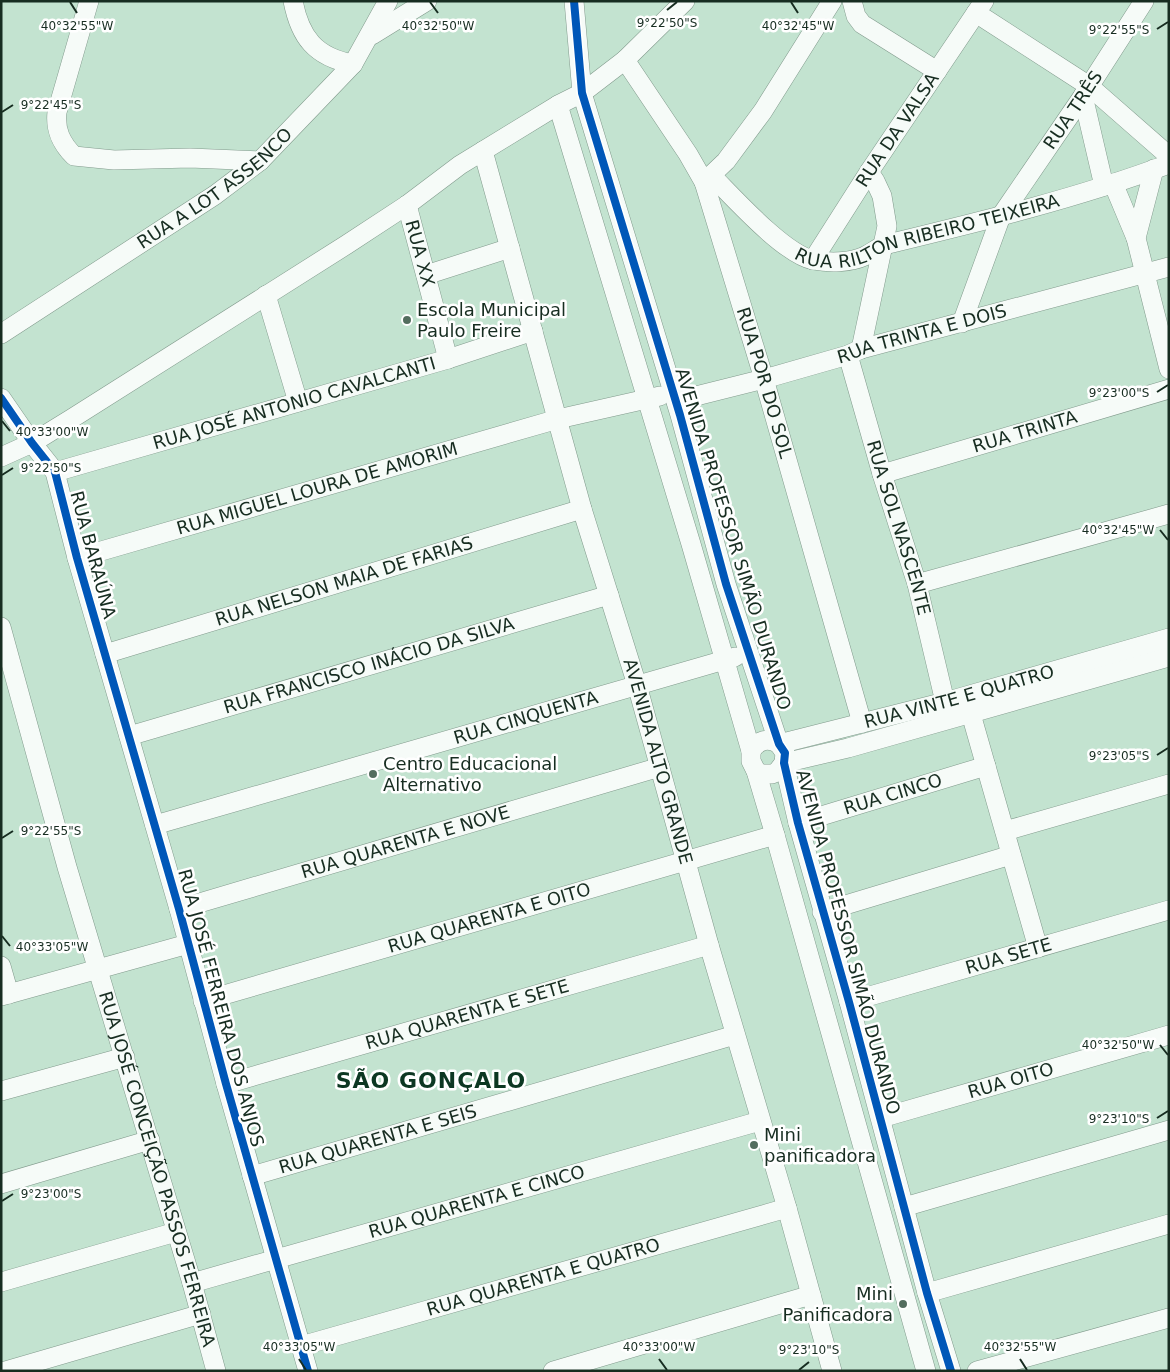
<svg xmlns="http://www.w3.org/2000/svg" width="1170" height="1372" font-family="'DejaVu Sans',sans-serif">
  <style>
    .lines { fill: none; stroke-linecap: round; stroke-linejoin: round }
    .minor-casing { stroke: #819a8c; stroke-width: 20 }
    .minor { stroke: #f6fbf8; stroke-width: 19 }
    .cycleway-casing { stroke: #fff; stroke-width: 11 }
    .cycleway { stroke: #0057b8; stroke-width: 8 }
    .ticks { fill: none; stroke: #172d21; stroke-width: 2 }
    .poi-dot { fill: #536d5e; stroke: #fff; stroke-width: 2 }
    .labels { text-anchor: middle; stroke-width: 5; stroke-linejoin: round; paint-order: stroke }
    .street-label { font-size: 18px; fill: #172d21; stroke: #fff }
    .poi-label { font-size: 18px; fill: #172d21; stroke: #fff; text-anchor: start }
    .district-label { font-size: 22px; font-weight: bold; letter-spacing: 1px; fill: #0c3722; stroke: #fff }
    .ticks-label { font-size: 12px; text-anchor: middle; fill: #172d21; stroke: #fff; stroke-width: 5; stroke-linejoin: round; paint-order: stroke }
  </style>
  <rect width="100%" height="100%" fill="#c3e3d0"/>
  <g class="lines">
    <g class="minor-casing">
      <g id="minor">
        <path d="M89,1L57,112C55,130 61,143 74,156L114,160L190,158L260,161"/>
        <path d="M293,1C300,37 315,57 353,64"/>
        <path d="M574,1L582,93L680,415L726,584L779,744L785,753L784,763L798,823L849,1002L927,1293L951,1371"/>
        <path d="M852,1L856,16L862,24L937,71"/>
        <path d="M976,13L1089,86L1169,156"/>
        <path d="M372,35L427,1"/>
        <path id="s1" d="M625,60L688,154L704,182L764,379L862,723"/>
        <path d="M1083,96L1104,186"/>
        <path d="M558,105L691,544L751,751V761L756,771L775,835L926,1371"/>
        <path id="s2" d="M483,151L582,509L637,685L709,945L787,1208L832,1371"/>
        <path d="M1154,169L1136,238L1169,369"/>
        <path id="s3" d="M712,176C734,198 784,254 813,260C829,263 850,263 865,256C873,252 880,246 888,244C983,221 1078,198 1169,164"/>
        <path d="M704,182L726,161L763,111L832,1"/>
        <path d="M1113,183L1136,238"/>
        <path id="s4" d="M407,205L448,359"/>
        <path id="s5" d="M813,260L869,172L984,1"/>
        <path d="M426,275L510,248"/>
        <path d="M266,295L298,402"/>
        <path id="s6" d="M962,323L1001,216L1083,96L1144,1"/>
        <path id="s7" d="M1,334L215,195L260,161L353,64L388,1"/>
        <path d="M861,349L887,226L882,196L875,181L869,172"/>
        <path id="s8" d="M848,355L882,474L917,584L945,702"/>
        <path d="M1,398L32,443L55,472L77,558L179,909L226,1084L308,1371"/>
        <path id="s9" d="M676,401L764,379L848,355L861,349L1169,267"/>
        <path d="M1,457L32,443L71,419L346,245L407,205L460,165L558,105L582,93L625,60L685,1"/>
        <path id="s10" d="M55,472L448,359L533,331"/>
        <path id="s11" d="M882,474L1169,389"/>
        <path id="s12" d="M77,558L558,419L660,396"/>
        <path d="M917,584L1169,514"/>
        <path id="s13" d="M1,627L67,867L192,1283L216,1371"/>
        <path id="s14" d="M105,654L582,509"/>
        <path d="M971,714L1038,948"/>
        <path id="s15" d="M129,736L609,595"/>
        <path id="s16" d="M751,751C758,740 768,737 779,744L945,702L1169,638"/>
        <path d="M756,771L761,774H772L777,772L784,763L848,748L1169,657"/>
        <path id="s17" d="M798,823L986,766"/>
        <path id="s18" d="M155,825L735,657"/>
        <path d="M1005,831L1169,784"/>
        <path id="s19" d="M179,909L660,767"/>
        <path d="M822,912L1011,855"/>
        <path d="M1,966L9,994"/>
        <path d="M1,996L188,944"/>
        <path id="s20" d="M203,1001L775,835"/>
        <path id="s21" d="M849,1002L1169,910"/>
        <path id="s22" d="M226,1084L709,945"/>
        <path d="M1,1091L125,1057"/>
        <path id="s23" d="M881,1118L1169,1035"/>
        <path id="s24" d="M252,1176L735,1035"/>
        <path d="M1,1184L150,1140"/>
        <path d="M904,1207L1169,1130"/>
        <path d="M1,1282L176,1232"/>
        <path id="s25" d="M192,1283L760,1121"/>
        <path d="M927,1293L1169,1224"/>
        <path id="s26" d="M301,1346L787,1208"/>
        <path d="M5,1371L201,1314"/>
        <path d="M553,1371L811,1295"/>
        <path d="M977,1371L1169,1318"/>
      </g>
    </g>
    <use href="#minor" class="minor"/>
    <g class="cycleway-casing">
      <path id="cycleway" d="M574,1L582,93L680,415L726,584L779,744L785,753L784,763L798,823L849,1002L927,1293L951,1371
        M1,398L32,443L55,472L77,558L179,909L226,1084L308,1371"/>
    </g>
    <use href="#cycleway" class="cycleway"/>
  </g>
  <path class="ticks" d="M70,2L77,13M430,2L438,13M791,2L798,13M667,10L677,2M1157,29L1168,22M2,112L13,105M1157,392L1168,385M2,421L10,431M2,475L13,468M1160,530L1168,540M1157,755L1168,748M2,838L13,831M2,936L10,946M1160,1045L1168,1055M1157,1118L1168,1111M2,1201L13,1194M299,1359L306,1370M659,1359L667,1370M1020,1359L1027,1370M799,1370L809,1362"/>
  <g class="poi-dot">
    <circle cx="407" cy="320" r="5"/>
    <circle cx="373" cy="774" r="5"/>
    <circle cx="754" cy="1145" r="5"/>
    <circle cx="903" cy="1304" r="5"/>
  </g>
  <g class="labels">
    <g class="street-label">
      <text dy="6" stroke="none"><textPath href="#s6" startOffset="242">RUA TRÊS</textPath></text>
      <text dy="6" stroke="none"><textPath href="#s5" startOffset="155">RUA DA VALSA</textPath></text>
      <text dy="6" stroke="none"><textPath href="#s7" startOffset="259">RUA A LOT ASSENCO</textPath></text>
      <text dy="6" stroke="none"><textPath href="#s3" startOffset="251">RUA RILTON RIBEIRO TEIXEIRA</textPath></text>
      <text dy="6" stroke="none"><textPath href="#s4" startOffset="50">RUA XX</textPath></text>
      <text dy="6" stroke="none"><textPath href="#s9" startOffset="255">RUA TRINTA E DOIS</textPath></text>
      <text dy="6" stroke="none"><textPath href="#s1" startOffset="355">RUA POR DO SOL</textPath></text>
      <text dy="6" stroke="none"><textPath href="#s10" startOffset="249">RUA JOSÉ ANTONIO CAVALCANTI</textPath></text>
      <text dy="6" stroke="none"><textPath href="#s11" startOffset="149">RUA TRINTA</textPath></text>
      <text dy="6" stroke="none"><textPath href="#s12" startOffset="250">RUA MIGUEL LOURA DE AMORIM</textPath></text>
      <text dy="6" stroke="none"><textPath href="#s8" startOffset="180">RUA SOL NASCENTE</textPath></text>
      <text transform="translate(733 539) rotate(73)" y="6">AVENIDA PROFESSOR SIMÃO DURANDO</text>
      <text transform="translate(93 555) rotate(75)" y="6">RUA BARAÚNA</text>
      <text dy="6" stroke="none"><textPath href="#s14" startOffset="250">RUA NELSON MAIA DE FARIAS</textPath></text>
      <text dy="6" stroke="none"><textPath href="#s15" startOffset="250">RUA FRANCISCO INÁCIO DA SILVA</textPath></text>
      <text dy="6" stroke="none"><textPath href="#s16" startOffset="219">RUA VINTE E QUATRO</textPath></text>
      <text dy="6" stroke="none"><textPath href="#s18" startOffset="386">RUA CINQUENTA</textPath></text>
      <text dy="6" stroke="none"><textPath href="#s2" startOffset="635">AVENIDA ALTO GRANDE</textPath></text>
      <text dy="6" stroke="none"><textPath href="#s17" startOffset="99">RUA CINCO</textPath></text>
      <text dy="6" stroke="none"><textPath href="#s19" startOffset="236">RUA QUARENTA E NOVE</textPath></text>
      <text dy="6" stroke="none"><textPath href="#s20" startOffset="298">RUA QUARENTA E OITO</textPath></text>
      <text transform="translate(848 942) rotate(75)" y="6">AVENIDA PROFESSOR SIMÃO DURANDO</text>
      <text dy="6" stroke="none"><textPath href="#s21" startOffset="166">RUA SETE</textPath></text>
      <text transform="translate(221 1008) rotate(75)" y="6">RUA JOSÉ FERREIRA DOS ANJOS</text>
      <text dy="6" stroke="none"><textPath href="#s22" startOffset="251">RUA QUARENTA E SETE</textPath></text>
      <text dy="6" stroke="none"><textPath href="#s23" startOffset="135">RUA OITO</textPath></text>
      <text dy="6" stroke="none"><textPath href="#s24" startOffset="131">RUA QUARENTA E SEIS</textPath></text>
      <text dy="6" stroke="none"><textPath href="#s13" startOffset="564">RUA JOSÉ CONCEIÇÃO PASSOS FERREIRA</textPath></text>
      <text dy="6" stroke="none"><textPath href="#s25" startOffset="296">RUA QUARENTA E CINCO</textPath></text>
      <text dy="6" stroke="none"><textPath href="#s26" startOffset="252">RUA QUARENTA E QUATRO</textPath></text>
    </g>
    <g class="poi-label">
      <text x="417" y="316">Escola Municipal<tspan x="417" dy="21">Paulo Freire</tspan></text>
      <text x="383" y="770">Centro Educacional<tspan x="383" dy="21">Alternativo</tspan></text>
      <text x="764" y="1141">Mini<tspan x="764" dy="21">panificadora</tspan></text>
      <text x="893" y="1300" text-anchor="end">Mini<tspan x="893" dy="21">Panificadora</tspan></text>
    </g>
    <g class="district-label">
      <text x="431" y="1088">SÃO GONÇALO</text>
    </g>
  </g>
  <g class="ticks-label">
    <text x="667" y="27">9°22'50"S</text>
    <text x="77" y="30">40°32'55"W</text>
    <text x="438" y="30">40°32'50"W</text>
    <text x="798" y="30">40°32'45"W</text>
    <text x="1119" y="34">9°22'55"S</text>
    <text x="51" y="109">9°22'45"S</text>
    <text x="1119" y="397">9°23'00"S</text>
    <text x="52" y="436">40°33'00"W</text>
    <text x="51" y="472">9°22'50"S</text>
    <text x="1118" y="534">40°32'45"W</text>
    <text x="1119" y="760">9°23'05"S</text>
    <text x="51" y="835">9°22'55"S</text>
    <text x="52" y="951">40°33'05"W</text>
    <text x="1118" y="1049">40°32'50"W</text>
    <text x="1119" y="1123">9°23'10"S</text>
    <text x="51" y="1198">9°23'00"S</text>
    <text x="299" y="1351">40°33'05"W</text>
    <text x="659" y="1351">40°33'00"W</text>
    <text x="1020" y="1351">40°32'55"W</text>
    <text x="809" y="1354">9°23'10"S</text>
  </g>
  <rect width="1170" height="1372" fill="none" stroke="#172d21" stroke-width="5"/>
</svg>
